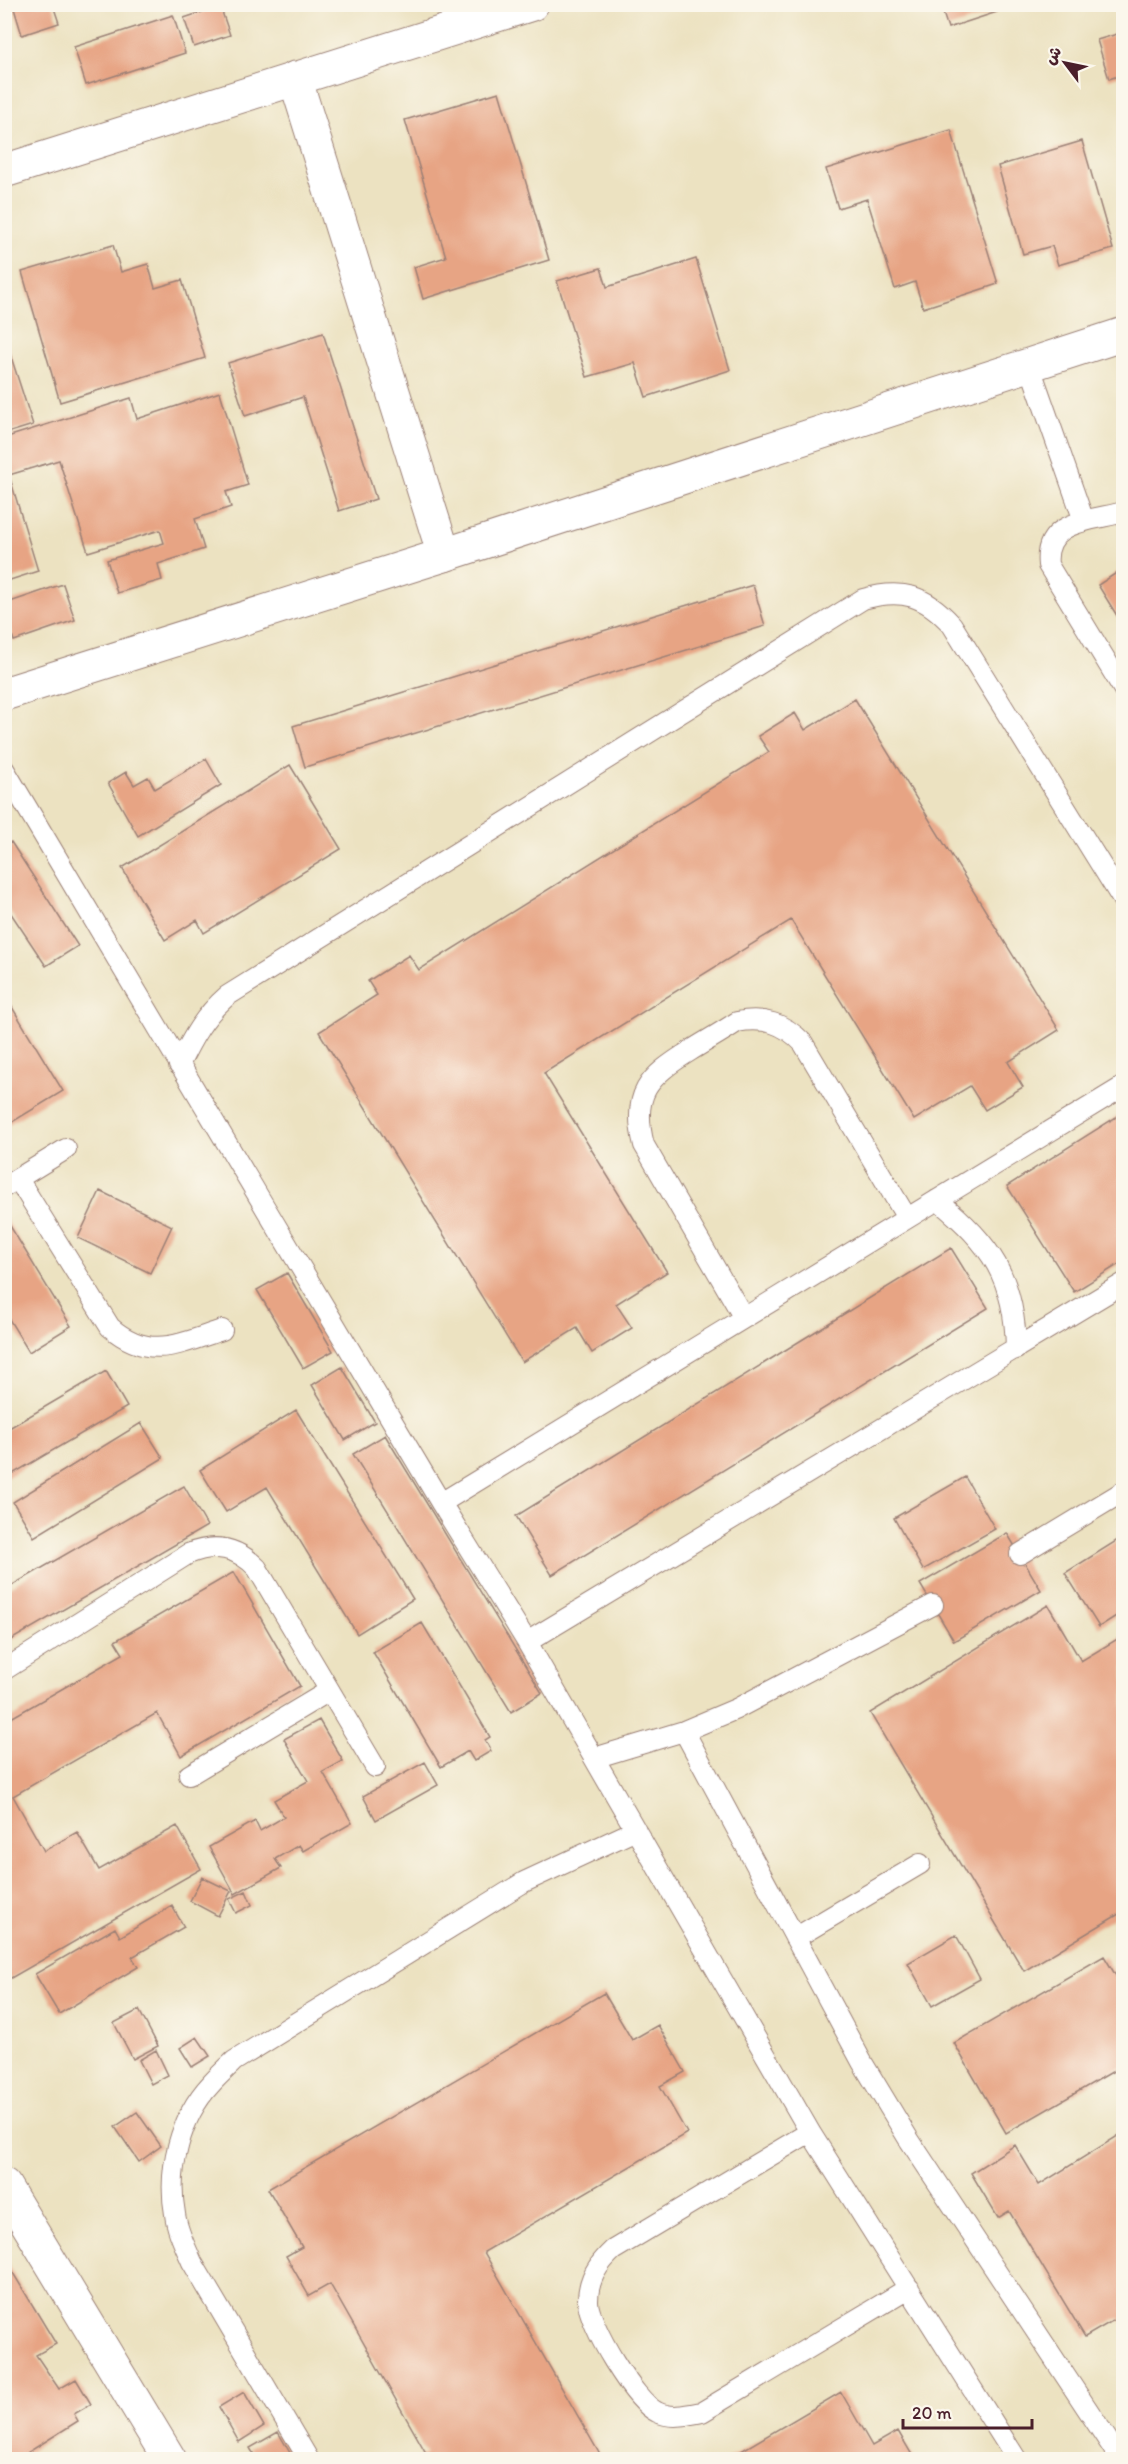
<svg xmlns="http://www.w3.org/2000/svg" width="1128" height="2464" font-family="Itim,'Playpen Sans Arabic',sans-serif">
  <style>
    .building { fill: #e7a484 }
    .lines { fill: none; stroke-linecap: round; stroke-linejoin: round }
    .service-casing { stroke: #9b8076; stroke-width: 22 }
    .minor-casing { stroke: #9b8076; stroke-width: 35 }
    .tertiary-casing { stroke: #9b8076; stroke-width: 35 }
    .service { stroke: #fff; stroke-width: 20 }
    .minor { stroke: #fff; stroke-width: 33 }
    .tertiary { stroke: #fff; stroke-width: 33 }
  </style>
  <rect width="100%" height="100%" fill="#fbf7ec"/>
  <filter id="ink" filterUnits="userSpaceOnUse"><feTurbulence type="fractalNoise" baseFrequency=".0167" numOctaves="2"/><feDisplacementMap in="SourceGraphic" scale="12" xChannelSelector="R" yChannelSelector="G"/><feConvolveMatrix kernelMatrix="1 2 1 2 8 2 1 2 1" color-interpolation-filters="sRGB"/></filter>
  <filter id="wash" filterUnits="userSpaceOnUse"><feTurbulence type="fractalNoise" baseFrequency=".008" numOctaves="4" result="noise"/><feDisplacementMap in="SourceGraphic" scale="24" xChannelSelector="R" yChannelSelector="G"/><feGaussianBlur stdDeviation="1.35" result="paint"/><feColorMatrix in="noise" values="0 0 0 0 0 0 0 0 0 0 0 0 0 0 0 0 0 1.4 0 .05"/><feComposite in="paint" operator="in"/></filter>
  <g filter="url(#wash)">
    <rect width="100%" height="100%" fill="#ece2c1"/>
    <g id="blocks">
      <path class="building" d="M940,4H994L997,12L948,28Z
        M13,5H53L59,23L22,35Z
        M220,6L230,35L194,47L184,18Z
        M173,15L185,53L86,85L74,47Z
        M1124,32V74L1109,79L1097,40Z
        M499,92L549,260L423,299L414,267L446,257L405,120Z
        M951,130L998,284L923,308L915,282L895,289L867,199L838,208L826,169Z
        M1082,141L1113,249L1058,265L1052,246L1023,254L998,166Z
        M113,245L121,272L148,264L155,288L182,280L205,358L60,402L22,272Z
        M696,259L730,370L646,397L635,363L587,377L557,281L601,268L607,287Z
        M323,333L376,499L339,511L303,397L245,416L228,363Z
        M4,335L33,425L4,434Z
        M220,392L248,485L226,492L231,507L195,519L204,549L158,564L162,580L117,593L107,560L164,543L160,530L88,552L59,460L9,475L38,571L4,582V438L131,398L137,419Z
        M1124,568V627L1098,585Z
        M63,584L75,620L14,641L4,611V604Z
        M753,585L765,626L305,767L293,726Z
        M855,699L1059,1030L1008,1062L1023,1087L985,1110L970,1086L914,1120L791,920L544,1073L667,1272L616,1304L632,1328L592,1353L577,1328L522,1362L319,1032L377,995L368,981L409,955L419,970L769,752L758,736L795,713L805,730Z
        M206,759L221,785L138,836L108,783L126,772L134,785L148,777L155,789Z
        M290,765L341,849L204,933L197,920L165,940L122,868Z
        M11,842L78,946L46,966L4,903V845Z
        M4,994L63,1091L4,1127Z
        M1124,1112V1261L1074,1292L1007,1186Z
        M100,1191L172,1226L150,1273L78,1238Z
        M4,1216L71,1326L29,1352L4,1311Z
        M951,1248L988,1308L552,1575L516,1516Z
        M287,1273L333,1351L303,1368L257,1290Z
        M342,1367L375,1422L345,1440L312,1385Z
        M106,1371L127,1407L4,1479V1431Z
        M296,1410L413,1599L357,1634L267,1487L226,1512L200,1470Z
        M141,1423L163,1458L34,1537L13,1502Z
        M385,1435L542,1693L511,1712L353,1454Z
        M965,1477L995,1529L923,1570L894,1518Z
        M184,1486L207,1526L4,1644V1590Z
        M1007,1533L1041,1590L954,1641L920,1584Z
        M1124,1536V1611L1099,1627L1065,1573Z
        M234,1572L300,1686L181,1756L157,1713L13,1796L44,1851L77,1832L99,1870L177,1826L201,1869L4,1982V1722L123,1654L115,1641Z
        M1048,1605L1081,1661L1124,1635V1911L1024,1971L870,1713Z
        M422,1623L490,1737L485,1740L491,1751L474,1761L468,1751L441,1767L373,1652Z
        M319,1720L343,1761L323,1772L352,1823L303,1851L299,1845L275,1859L281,1868L235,1894L209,1847L255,1821L260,1831L284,1817L274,1800L308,1781L284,1739Z
        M425,1762L438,1785L376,1820L363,1796Z
        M202,1877L231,1891L218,1916L190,1901Z
        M246,1891L252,1905L236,1913L229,1899Z
        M172,1906L184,1927L132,1957L138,1967L59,2014L35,1974L115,1928L120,1937Z
        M956,1935L980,1979L932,2006L908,1963Z
        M1104,1956L1124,1989V2065L1006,2133L954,2043Z
        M604,1993L632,2040L658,2025L685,2072L660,2086L687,2133L484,2252L603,2460H419L418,2458L426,2453L330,2284L309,2296L286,2256L302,2247L268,2189Z
        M139,2010L158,2046L133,2059L114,2023Z
        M197,2037L210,2056L192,2067L180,2048Z
        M156,2050L168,2075L151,2084L139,2060Z
        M137,2112L161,2146L139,2162L115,2127Z
        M1124,2132V2324L1119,2317L1085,2337L1009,2211L998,2218L971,2173L1015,2145L1039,2185Z
        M4,2258L56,2344L36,2355L59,2389L76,2379L91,2404L74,2414L78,2421L16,2460H4Z
        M244,2392L264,2426L239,2442L219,2407Z
        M841,2392L872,2446L898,2431L915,2460H726Z
        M278,2432L294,2460H257L250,2448Z"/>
    </g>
  </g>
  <g filter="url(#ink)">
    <use href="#blocks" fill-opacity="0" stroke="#9b8076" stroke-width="1.5"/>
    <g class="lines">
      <g class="service-casing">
        <path id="service" d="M1029,364L1084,521
          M1124,512C1091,521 1043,520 1048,565L1124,690
          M4,769L441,1503L527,1642L810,2132L1017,2460
          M179,1065C192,1038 204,1016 227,996L863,599C902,588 925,595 952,625L1124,902
          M18,1179L110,1327C149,1361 179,1344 222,1330
          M4,1187L66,1149
          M937,1200C991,1243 1015,1279 1016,1349
          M744,1318L644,1145C631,1094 648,1077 690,1051C706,1041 722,1032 737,1022C764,1017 784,1023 803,1043L907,1218
          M441,1503L1124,1086
          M1020,1554L1124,1491
          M527,1642L1124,1283
          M4,1670L188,1554C215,1543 237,1547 257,1568L375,1767
          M684,1731L862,2062L908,2138L1121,2460
          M594,1758L684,1731L736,1709L933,1605
          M189,1775L329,1691
          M795,1938L920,1864
          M810,2132L613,2250C598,2264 588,2279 588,2301C588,2324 635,2402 657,2412C671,2419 687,2415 702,2412L909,2288
          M309,2460L192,2262C185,2246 177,2231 175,2214C167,2170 180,2117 211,2084C218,2076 226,2069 234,2061L524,1882L636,1830"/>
      </g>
      <g class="minor-casing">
        <path id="minor" d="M295,78L444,555
          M4,171L532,4
          M4,2185L170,2460"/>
      </g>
      <g class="tertiary-casing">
        <path id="tertiary" d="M4,694L444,555L1124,334"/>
      </g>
      <use href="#service" class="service"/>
      <use href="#minor" class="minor"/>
      <use href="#tertiary" class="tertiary"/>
    </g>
  </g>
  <rect width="1128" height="2464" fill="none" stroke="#fbf7ec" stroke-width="24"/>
  <g transform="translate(1065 63) rotate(302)" stroke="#fbf7ec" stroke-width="4.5" paint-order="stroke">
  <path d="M0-4.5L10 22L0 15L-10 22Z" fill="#4a1f2b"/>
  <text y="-9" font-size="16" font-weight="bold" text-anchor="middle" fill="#4a1f2b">ش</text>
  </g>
  <path d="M903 2419v9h129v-9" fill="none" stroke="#4a1f2b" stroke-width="3"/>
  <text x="912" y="2419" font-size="18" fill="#4a1f2b" stroke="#fbf7ec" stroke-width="4.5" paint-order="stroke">20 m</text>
</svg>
